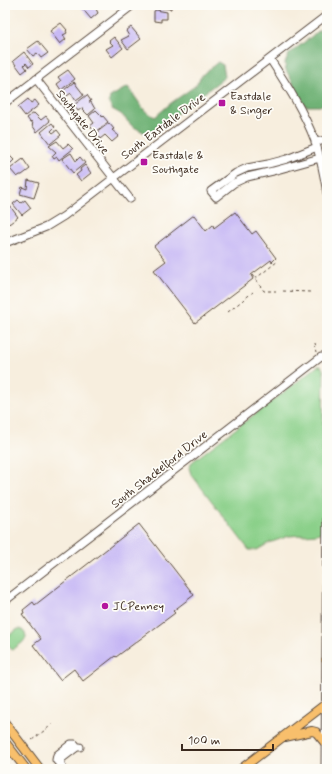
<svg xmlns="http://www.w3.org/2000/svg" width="332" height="774" font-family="Mynerve,sans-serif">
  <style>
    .green { fill: #8bd08a; stroke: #637d54 }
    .forest { fill: #70b276; stroke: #566e4a }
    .building { fill: #c6b7f4 }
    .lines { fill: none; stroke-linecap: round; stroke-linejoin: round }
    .minor-casing { stroke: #57473b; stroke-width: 9 }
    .major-casing { stroke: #57473b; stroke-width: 10 }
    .path { stroke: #57473b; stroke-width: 1; stroke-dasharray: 3 3; stroke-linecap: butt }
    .minor { stroke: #fff; stroke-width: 7 }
    .major { stroke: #f8bf6c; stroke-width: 8 }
    .poi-dot { fill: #b5179e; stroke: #fdfcf7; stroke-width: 1.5 }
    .labels { text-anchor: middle; stroke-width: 3.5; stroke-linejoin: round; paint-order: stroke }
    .poi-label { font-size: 12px; fill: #3b2a1e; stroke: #fdfcf7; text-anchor: start }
    .street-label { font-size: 12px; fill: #3b2a1e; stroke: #fdfcf7 }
  </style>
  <rect width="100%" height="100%" fill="#fdfcf7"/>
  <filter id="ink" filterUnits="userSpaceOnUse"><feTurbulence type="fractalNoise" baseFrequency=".025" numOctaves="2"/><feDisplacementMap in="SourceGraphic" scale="8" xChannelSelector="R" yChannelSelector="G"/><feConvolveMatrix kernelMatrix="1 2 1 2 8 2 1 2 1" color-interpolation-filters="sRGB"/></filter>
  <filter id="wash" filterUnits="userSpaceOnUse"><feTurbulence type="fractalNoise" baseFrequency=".012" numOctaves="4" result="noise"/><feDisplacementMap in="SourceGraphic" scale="16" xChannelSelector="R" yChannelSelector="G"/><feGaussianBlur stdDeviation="0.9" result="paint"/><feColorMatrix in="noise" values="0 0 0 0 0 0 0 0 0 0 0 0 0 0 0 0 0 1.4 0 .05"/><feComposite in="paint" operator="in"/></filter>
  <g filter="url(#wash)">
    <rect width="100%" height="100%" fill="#f7eede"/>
    <path class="green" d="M318,366H321L324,371L323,427V529L322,532L317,534L289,536L269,543L257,550H249L191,474L189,468L192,462Z
      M18,629C23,629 26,633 26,638L22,643L12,650L5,640V638Z"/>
    <path class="forest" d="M321,29C331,41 327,85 327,102L320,106H305L286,70L285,63L289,54Z
      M218,62L223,65L225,77L149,135L132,126L121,114L112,109L109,102L110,97L124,89L128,87L145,111L155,117L171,103L195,86L203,74Z"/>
    <g id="blocks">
      <path class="building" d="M84,5H94L98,13L91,19L81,7Z
        M162,5H171V9L162,8Z
        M156,10L167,12V19H161V22L154,21V11Z
        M61,23L67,30L66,31L67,33L63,35L66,39L60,44L50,31Z
        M131,27L141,39L128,49L121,40L129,36L126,31Z
        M114,37L123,48L112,57L106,49L113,45L109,41Z
        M38,41L48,53L41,58L37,53L33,56L27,49Z
        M24,52L33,64L29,67L26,63L24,65L27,69L22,73L13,61Z
        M68,70L75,79L61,90L57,84L61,81L58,77Z
        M74,82L84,95L76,101L71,93L67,96L63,91Z
        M87,95L91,101L89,102H91L95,109L88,115L82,109V108L78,111L74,105Z
        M28,99L31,103L35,100L39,105L25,116L18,107Z
        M96,110L102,116V117L103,116L108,122L95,132L90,126L94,123L89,116Z
        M34,113L41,120L46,116L50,121L37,132L32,125L33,124L31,121L30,122L27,118Z
        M52,123L55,127L51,131L53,133L57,130L61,135L50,144L41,132Z
        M109,123L114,129L112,130L119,136L112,142L105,135L100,139L96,133Z
        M57,141L63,148L68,144L73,149L59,160L57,157L54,159L52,156L56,152L49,146Z
        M71,153L76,161L80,157L85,163L73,173L62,159Z
        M9,155L14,160L6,168L5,158Z
        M23,159L30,169L22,175H20L17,177L10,169Z
        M85,165L91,173L81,181L76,175L81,171L80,169Z
        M28,180L39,183L34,198L20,194L22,187L27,189Z
        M18,200L21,203L25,200L31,208L22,215L13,204Z
        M10,206L18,217L9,224L5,218V214L6,213L5,210Z
        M235,212L252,234L256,231L276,258L272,262L271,260L251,275L253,279L195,323L154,270L166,261L154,246L194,215L206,231L213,225L214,228Z
        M139,524L194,595L173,611L175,613L116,657L115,656L83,681L74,669L60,680L33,645L41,639L22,614L24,613L23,610L33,602L35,605Z"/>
    </g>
  </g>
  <g filter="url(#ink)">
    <use href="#blocks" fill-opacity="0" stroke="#57473b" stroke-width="1"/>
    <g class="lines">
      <g class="minor-casing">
        <path id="minor" d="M270,59C287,85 304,112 315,141C321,158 324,176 327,193
          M36,79L130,199
          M5,103L133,5
          M315,142L327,140
          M317,147L287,159L268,164L247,168L236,173L211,191L216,197L234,183L247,177L273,171L320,158
          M5,243L46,227L64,216L327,15
          M5,601L321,357H327
          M62,767L60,760L77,747H80
          M63,768L56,760L57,755L71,744H75L77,747
          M325,769L327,504"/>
      </g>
      <g class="major-casing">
        <path id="major" d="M326,660L327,661
          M5,723L40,769
          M285,737L312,731L316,732L326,744
          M5,742L26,769
          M241,769L327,703"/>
      </g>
      <path class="path" d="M252,275L264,291H276
        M255,279L278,261
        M283,291L310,292
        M228,312L253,292
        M314,345L316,353
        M32,740L53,724"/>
      <use href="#minor" class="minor"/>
      <use href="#major" class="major"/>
    </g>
  </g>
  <g class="poi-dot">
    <rect x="218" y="99" width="8" height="8" rx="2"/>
    <rect x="140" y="158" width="8" height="8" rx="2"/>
    <circle cx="105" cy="606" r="4"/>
  </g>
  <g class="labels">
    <g class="poi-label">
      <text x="230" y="100">Eastdale<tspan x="230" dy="14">&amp; Singer</tspan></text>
      <text x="152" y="159">Eastdale &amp;<tspan x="152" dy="14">Southgate</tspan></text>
      <text x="113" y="610">JCPenney</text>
    </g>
    <g class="street-label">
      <text transform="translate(83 122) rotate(52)" y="4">Southgate Drive</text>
      <text transform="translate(163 126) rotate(-37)" y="4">South Eastdale Drive</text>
      <text transform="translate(159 469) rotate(-38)" y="4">South Shackelford Drive</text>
    </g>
  </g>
  <rect width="332" height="774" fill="none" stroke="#fdfcf7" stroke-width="20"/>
  <path d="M182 744v6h91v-6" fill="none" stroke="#3b2a1e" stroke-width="2"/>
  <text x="188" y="744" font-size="12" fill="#3b2a1e" stroke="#fdfcf7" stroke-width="3" paint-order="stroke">100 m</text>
</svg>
